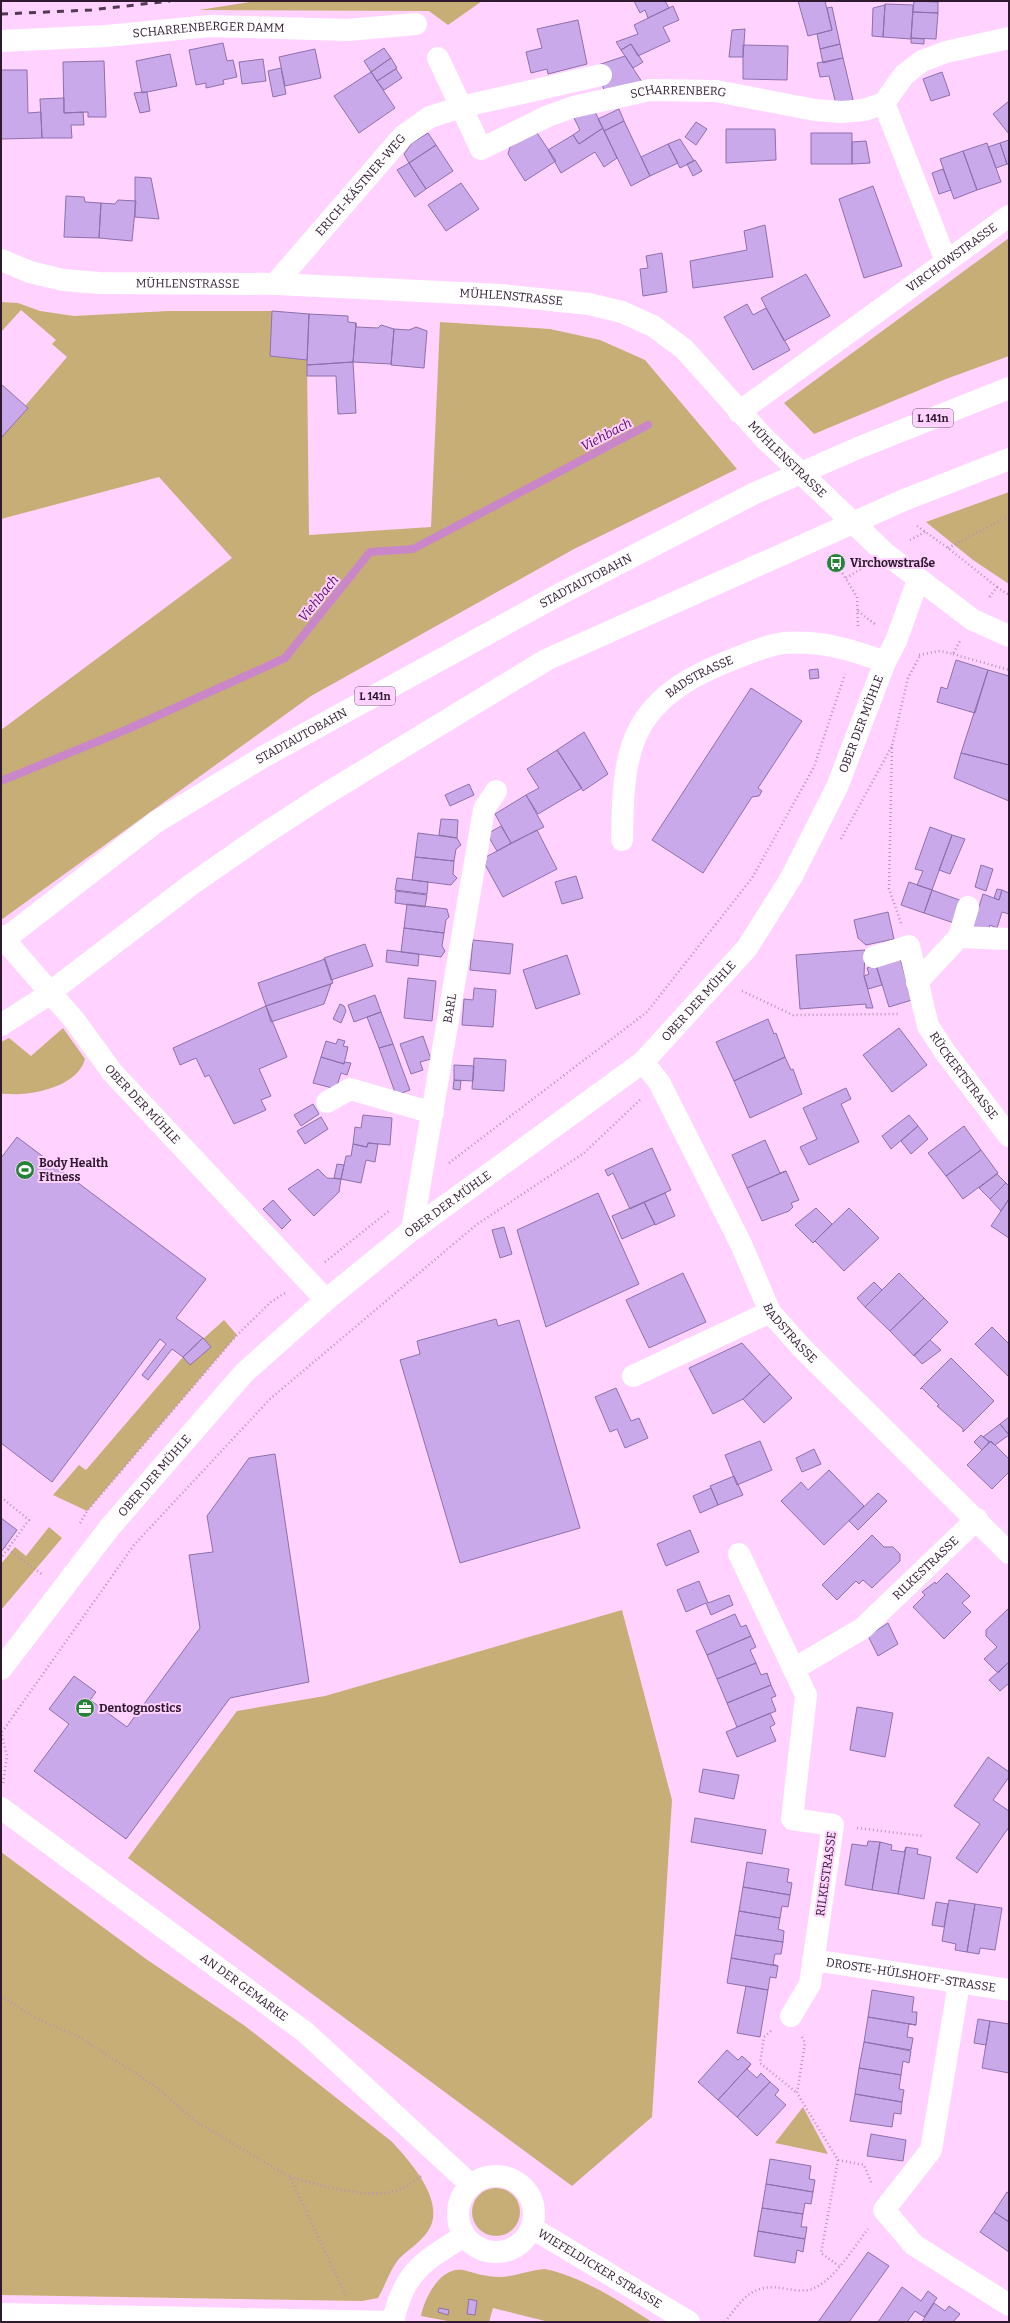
<svg xmlns="http://www.w3.org/2000/svg" width="1010" height="2323" font-family="Bitter,serif">
  <style>
    .green { fill: #c7ae76 }
    .lines { fill: none; stroke-linecap: round; stroke-linejoin: round }
    .stream { stroke: #c987c9; stroke-width: 8 }
    .building { fill: #c9a9ea; stroke: #8e70ad }
    .path { stroke: #b893b8; stroke-width: 2.5; stroke-dasharray: 1 3; stroke-linecap: butt }
    .minor { stroke: #fff; stroke-width: 22 }
    .highway { stroke: #fff; stroke-width: 22 }
    .rail { stroke: #523852; stroke-width: 3; stroke-dasharray: 7 7; stroke-linecap: butt }
    .labels { text-anchor: middle; stroke-width: 4; stroke-linejoin: round; paint-order: stroke }
    .shield { fill: #ffd2ff; stroke: #6d506d; stroke-width: 1 }
    .shield-label { font-size: 11px; font-weight: bold; fill: #2e192e }
    .street-label { font-size: 12px; fill: #2e192e; stroke: #ffd2ff }
    .poi-label { font-size: 12px; font-weight: bold; fill: #2e192e; stroke: #ffd2ff; text-anchor: start }
    .water-label { font-size: 13px; font-style: italic; fill: #5a055e; stroke: #ffd2ff }
  </style>
  <rect width="100%" height="100%" fill="#ffd2ff"/>
  <path class="green" d="M256,1H482L448,25L429,11L199,10Z
    M1009,238V356L946,379L814,434L784,403Z
    M1,302L18,303L40,311L74,316L168,311H272L270,356L307,360L309,535L431,527L440,322L550,329L600,340L645,360L737,469L574,549L311,696L1,920V730L232,558L159,477L1,519V438L28,408L25,406L67,357L52,344L56,340L21,310L1,332Z
    M1009,492V584L973,560L926,522Z
    M63,1028L85,1059C79,1083 43,1093 20,1094C14,1095 7,1093 1,1094V1042L9,1038L31,1056Z
    M224,1320L237,1335L87,1511L53,1495L79,1465L86,1470L183,1357Z
    M49,1527L62,1538L1,1610V1564L15,1547L26,1556Z
    M622,1610L672,1800L652,2117L572,2186L128,1858L237,1711L325,1696Z
    M1,1852L146,1959L245,2026L391,2141C410,2161 451,2206 425,2235C417,2245 406,2251 398,2260C389,2272 385,2286 378,2298L362,2301L1,2295Z
    M803,2107L828,2154L775,2143Z
    M472 2212a24 24 0 1 1 48 0a24 24 0 1 1-48 0Z
    M545,2269C583,2277 619,2301 652,2322H549L493,2308L489,2322H453L421,2316C424,2299 440,2266 463,2270C475,2273 486,2277 499,2277C514,2277 529,2270 545,2269Z"/>
  <g class="lines">
    <path class="stream" d="M1,781L128,729L285,658L370,552L413,549L648,425"/>
  </g>
  <path class="building" d="M634,1H665L669,8L648,18L645,10L640,13Z
    M798,1H825L832,30L808,36Z
    M914,1L938,2V13L913,12Z
    M885,4L913,5L911,39L883,37Z
    M885,5L883,37L872,36L873,8Z
    M673,6L679,20L663,27L670,41L638,56L631,44L621,50L616,42L638,34L634,25Z
    M832,7L840,44L820,49L817,34L832,30L827,8Z
    M913,12L938,13L936,39L911,38Z
    M578,20L587,64L548,74L547,69L531,73L526,52L542,48L537,29Z
    M745,29L743,57H729L732,30Z
    M911,38L924,39V44L911,43Z
    M223,43L227,61L233,60L237,77L223,80L224,84L206,88V83L196,85L189,50Z
    M631,44L643,62L633,68L621,50Z
    M840,44L843,58L823,63L820,49Z
    M743,45L788,46L787,80L743,79Z
    M384,48L391,58L371,72L364,61Z
    M315,49L321,78L285,86L279,57Z
    M170,54L177,86L142,93L136,61Z
    M625,56L642,82L604,91L598,65Z
    M391,58L397,68L377,81L371,72Z
    M843,58L853,100L836,104L829,76L820,77L817,63Z
    M263,59L266,81L242,84L239,62Z
    M104,61L106,117H88V112L64,113L63,62Z
    M281,68L286,94L273,97L268,71Z
    M396,69L402,78L384,90L377,81Z
    M1,70H27L28,113L41,112L42,138L1,139Z
    M371,72L395,108L359,133L334,96Z
    M942,72L950,95L931,101L923,79Z
    M142,92H147L150,111L140,113L134,93Z
    M64,98V113L83,112L84,125H71L72,138H42L40,99Z
    M1009,101V134L993,114Z
    M592,106L603,128L579,144L573,135L580,130L573,116Z
    M619,109L624,121L604,131L598,119Z
    M624,121L650,176L631,186L604,131Z
    M696,122L707,129L696,145L685,137Z
    M603,128L617,158L604,167L595,152L561,173L548,150L573,135L579,144Z
    M726,129H775L776,160L726,163Z
    M535,130L556,161L525,181L508,154L510,147Z
    M428,133L436,145L409,163L404,154L412,143Z
    M811,133H852V164H811Z
    M680,139L694,161L680,168L668,144Z
    M1009,140V164H1007L1000,143Z
    M866,141L870,163L852,164V142Z
    M987,143L1001,182L977,190L963,151Z
    M1000,143L1007,164L996,168L988,147Z
    M668,144L678,163L650,176L641,157Z
    M436,145L453,171L426,189L409,163Z
    M963,151L977,190L954,199L940,159Z
    M695,160L702,171L693,176L687,164Z
    M409,163L426,189L415,197L397,170Z
    M943,169L951,190L939,194L932,173Z
    M135,177L151,178L159,219L135,217Z
    M461,183L479,209L446,231L428,205Z
    M873,186L902,266L864,278L839,199Z
    M66,196L84,197L85,202L101,203L99,238L64,237Z
    M118,200L136,201L132,241L99,238L101,203L115,204Z
    M765,225L773,277L693,288L690,261L747,250L744,231Z
    M662,253L667,292L643,296L640,269L648,268L646,256Z
    M806,274L830,316L784,341L761,298Z
    M747,304L753,315L766,308L790,350L753,370L724,317Z
    M272,311L309,314L307,360L270,356Z
    M309,314L348,316V322L356,323L353,362L307,365Z
    M356,323V327L378,328L381,325L394,329L391,364L353,362Z
    M416,327L427,331L424,368L391,365L394,329L409,330Z
    M353,362L356,413L338,414L336,376H307V365Z
    M1,384L28,408L1,438Z
    M956,660L988,670L975,713L937,702L941,687L947,689Z
    M818,669L819,678L810,679L809,670Z
    M988,670L1009,676V765L961,753Z
    M751,688L802,721L758,788L762,791L759,796L752,797L703,873L652,840Z
    M584,732L608,774L583,791L557,750Z
    M557,750L582,788L538,814L526,795L539,788L527,769Z
    M961,753L1009,765V801L954,778Z
    M469,784L474,795L450,806L445,795Z
    M526,795L544,827L511,843L495,814Z
    M441,819L458,820L457,838L439,835Z
    M501,826L511,843L497,851L487,834Z
    M930,827L952,835L932,890L917,885L923,871L915,869Z
    M537,830L557,869L503,897L482,859Z
    M418,833L457,838L461,845L456,849L454,861L415,857Z
    M952,835L965,839L950,874L939,870Z
    M415,857L454,861L453,874L457,878L451,885L412,880Z
    M981,865L993,869L986,891L975,887Z
    M576,876L583,898L562,904L555,882Z
    M397,878L428,882L427,894L395,890Z
    M909,882L932,890L924,913L901,905Z
    M997,889L1002,890L999,900L994,898Z
    M932,890L962,901L954,923L924,913Z
    M1002,890L1009,893V914L1002,912L997,928L990,925L987,934L972,929L977,907H979L983,894L999,900Z
    M396,891L427,895L425,907L395,903Z
    M407,904L447,909L449,917L446,920L444,933L404,928Z
    M888,912L894,939L866,945L858,938L854,920Z
    M404,928L444,933L442,946L445,951L441,957L401,952Z
    M473,940L513,944L510,974L470,970Z
    M365,944L373,966L331,980L324,958Z
    M387,950L419,954L418,966L386,962Z
    M865,950L864,976L873,1008H866V1004L800,1009L796,955Z
    M567,955L580,994L536,1009L523,970Z
    M900,958L912,1000L889,1007L876,965Z
    M325,959L333,983L266,1006L258,983Z
    M876,965L882,985L868,989L864,976L869,974L867,968Z
    M408,978L436,981L432,1021L404,1018Z
    M331,984L324,1004L271,1022L266,1006Z
    M474,988L496,990L493,1027L462,1025L464,999L473,1000Z
    M375,995L381,1012L354,1022L348,1005Z
    M340,1004L344,1006L346,1011L341,1023L333,1019Z
    M266,1006L287,1057L259,1069L271,1096L261,1100L266,1110L234,1124L209,1075L205,1077L196,1058L180,1065L173,1048Z
    M381,1012L393,1044L379,1048L367,1017Z
    M768,1019L774,1034L776,1033L785,1057L734,1081L716,1042Z
    M899,1028L927,1065L892,1092L863,1055Z
    M423,1036L431,1059L420,1062L423,1070L411,1074L400,1044Z
    M338,1039L345,1041L343,1046L348,1047L344,1064L321,1057L326,1041L336,1044Z
    M393,1044L410,1090L396,1095L379,1048Z
    M321,1057L344,1064V1062L351,1063L347,1075L341,1073L336,1089L313,1083Z
    M785,1057L791,1070L793,1069L802,1094L750,1118L734,1081Z
    M474,1058L506,1060L504,1091L472,1089Z
    M454,1065L474,1066L473,1081L454,1080Z
    M454,1080L461,1081L460,1090L453,1089Z
    M846,1088L851,1099L841,1104L859,1142L809,1165L800,1147L817,1139L803,1108Z
    M313,1104L319,1114L301,1126L294,1115Z
    M363,1115L392,1118L390,1145L368,1143L367,1147L353,1144L355,1127L361,1128Z
    M909,1115L918,1126L891,1149L882,1136Z
    M321,1117L328,1129L305,1144L297,1131Z
    M918,1126L928,1139L911,1154L901,1141Z
    M964,1126L981,1150L946,1176L928,1153Z
    M17,1137L206,1279L176,1318L203,1338L183,1357L172,1349L148,1380L142,1375L166,1344L160,1339L52,1482L1,1443V1158Z
    M765,1140L780,1173L786,1171L747,1188L732,1155Z
    M368,1143L378,1144L375,1162L366,1160L361,1183L341,1179L346,1156H351L353,1144L367,1147Z
    M652,1148L671,1190L630,1209L613,1173L608,1176L605,1170Z
    M981,1150L998,1173L963,1199L946,1176Z
    M337,1164L344,1165L341,1179L334,1178Z
    M318,1169L327,1178L341,1179L339,1192L314,1216L288,1189Z
    M786,1171L799,1200L791,1203L793,1207L789,1211L762,1221L747,1188Z
    M997,1174L1006,1183L990,1199L979,1188Z
    M1006,1183L1009,1186V1199L1001,1211L990,1199Z
    M598,1193L639,1284L546,1327L517,1230Z
    M665,1193L675,1216L655,1225L644,1202Z
    M1009,1199V1238L991,1226Z
    M273,1200L291,1220L282,1229L263,1209Z
    M644,1202L655,1224L622,1239L612,1216Z
    M816,1208L832,1224L813,1243L795,1225Z
    M849,1208L879,1238L844,1271L815,1241Z
    M504,1227L512,1254L500,1258L492,1230Z
    M683,1273L706,1322L649,1348L626,1300Z
    M899,1273L924,1298L890,1331L865,1307Z
    M874,1282L882,1290L865,1307L857,1298Z
    M924,1298L948,1322L914,1356L890,1331Z
    M496,1319L498,1326L519,1320L580,1528L460,1563L400,1360L420,1354L417,1341Z
    M992,1327L1009,1344V1377L975,1344Z
    M203,1338L211,1347L190,1365L183,1357Z
    M930,1340L941,1350L922,1364L914,1355Z
    M742,1343L770,1374L743,1399L713,1414L689,1368Z
    M951,1358L994,1401L963,1432V1429L937,1406L939,1405L922,1388L920,1389Z
    M770,1374L792,1398L764,1423L743,1399Z
    M616,1388L631,1421L639,1418L648,1438L625,1448L617,1429L610,1432L595,1397Z
    M1009,1417V1435L1000,1424Z
    M1000,1424L1009,1435L995,1445L983,1437Z
    M981,1435L989,1442L982,1450L974,1442Z
    M760,1441L772,1470L737,1485L725,1455Z
    M991,1441L1009,1459V1472L992,1489L967,1465Z
    M814,1449L821,1464L802,1472L796,1458Z
    M275,1454L309,1682L230,1698L126,1839L34,1771L69,1724L49,1709L74,1676L96,1692L90,1700L127,1727L200,1628L189,1555L213,1552L207,1516L249,1458Z
    M829,1470L864,1506L824,1545L781,1501L801,1482L808,1490Z
    M734,1476L743,1495L718,1505L710,1486Z
    M711,1488L718,1505L700,1513L693,1496Z
    M878,1493L887,1501L858,1530L849,1521Z
    M1,1518L17,1530L1,1552Z
    M690,1530L699,1552L666,1566L657,1544Z
    M872,1535L884,1547H893L900,1554V1561L872,1588L863,1580L859,1584L856,1581L837,1600L822,1585Z
    M947,1573L970,1596L962,1603L971,1612L944,1639L913,1607L925,1595L922,1592L935,1582L936,1584Z
    M699,1581L708,1603L729,1595L733,1605L711,1615L706,1603L686,1612L677,1590Z
    M1009,1608V1662L998,1673L984,1659L997,1647L986,1636V1630Z
    M735,1614L741,1627L746,1625L751,1636L707,1655L696,1631Z
    M888,1623L898,1644L878,1656L868,1636Z
    M751,1636L756,1647L750,1650L756,1663L717,1679L707,1655Z
    M1009,1662V1683L1000,1691L989,1680Z
    M756,1663L761,1675L767,1673L771,1685L727,1703L717,1679Z
    M771,1685L776,1696L771,1698L776,1711L737,1727L727,1703Z
    M857,1707L893,1713L885,1757L850,1750Z
    M770,1713L775,1724L770,1727L776,1741L737,1757L726,1732Z
    M988,1757L1009,1772V1777L993,1800L1009,1811V1827L977,1873L956,1858L980,1824L954,1806Z
    M703,1769L739,1775L734,1799L699,1792Z
    M695,1818L766,1830L762,1854L691,1842Z
    M868,1841L880,1842L872,1890L845,1885L852,1844L867,1846Z
    M880,1842L892,1845L891,1850L904,1852L906,1847L898,1894L872,1890Z
    M906,1847L918,1849L917,1854L931,1857L924,1899L898,1894Z
    M747,1862L789,1869L787,1882L792,1883L790,1895L743,1887Z
    M743,1887L790,1895L788,1907L782,1906L780,1918L739,1911Z
    M949,1900L975,1904L967,1952L955,1950L956,1944L942,1941Z
    M936,1902L948,1904L944,1927L932,1925Z
    M975,1904L1002,1908L995,1950L980,1948L979,1954L967,1952Z
    M739,1911L780,1918L778,1929L784,1931L783,1942L735,1935Z
    M735,1935L783,1942L781,1954H775L773,1964L778,1966L731,1958Z
    M731,1958L778,1966L776,1978L770,1977L768,1990L727,1983Z
    M746,1986L768,1990L760,2037L737,2033Z
    M872,1990L914,1997L912,2012H917L916,2025L868,2017Z
    M868,2017L916,2025L909,2024L907,2037L913,2038L911,2050L864,2042Z
    M978,2019L990,2021L986,2045L974,2043Z
    M990,2021L1009,2024V2073L982,2068Z
    M864,2042L911,2051L909,2063L903,2061L901,2075L859,2068Z
    M727,2050L738,2060L742,2056L751,2064L718,2100L698,2082Z
    M751,2064L747,2069L757,2078L761,2073L770,2082L737,2117L718,2100Z
    M859,2068L901,2075L899,2089L904,2090L902,2102L855,2094Z
    M770,2082L779,2090L775,2095L786,2105L757,2136L737,2117Z
    M855,2094L902,2102L901,2114L894,2113L892,2127L850,2121Z
    M871,2134L906,2140L903,2161L867,2156Z
    M770,2159L811,2166L809,2179L815,2180L813,2192L766,2184Z
    M766,2184L813,2192L811,2204L805,2203L803,2214L762,2208Z
    M1007,2192L1009,2193V2222L994,2212Z
    M762,2208L803,2214L801,2227H807L805,2239L758,2231Z
    M994,2212L1009,2222V2252L980,2232Z
    M758,2231L805,2239L803,2252L797,2250L795,2263L754,2256Z
    M868,2252L889,2266L849,2322H818Z
    M902,2287L921,2301L928,2291L937,2298L924,2317L915,2311L907,2322H878Z
    M469,2299L477,2301L475,2315L467,2314Z
    M934,2303L945,2311L949,2306L960,2314L953,2322H922Z
    M439,2308L449,2310L448,2315L438,2312Z"/>
  <g class="lines">
    <path class="path" d="M917,526L948,548L997,587L988,599
      M910,540L925,532
      M948,548L1009,516
      M836,563L857,597L858,627
      M846,578L864,567
      M997,587L1009,595
      M858,611L876,625
      M953,654L1009,670
      M919,655L940,651L953,654L960,641
      M841,839L892,746
      M901,923L889,889L892,746L908,678L920,656
      M742,991L793,1015L899,1014
      M449,1163L647,1012L752,878L814,767L845,674
      M325,1262L390,1210
      M1,1497L29,1520L1,1558
      M80,1523L87,1511L237,1335L271,1302L285,1293
      M5,1547L43,1575
      M1,1731L7,1756L3,1783
      M2,1732L134,1545L270,1399L476,1225L584,1153L640,1100
      M857,1828L923,1836
      M1,1996L34,2017L81,2038L156,2087L196,2122L290,2177L346,2296
      M771,2031L764,2037L760,2063L797,2093
      M802,2037L805,2043L797,2093L838,2160L864,2165L872,2184
      M838,2160L821,2253L839,2266
      M290,2177C320,2185 373,2202 403,2188C410,2185 416,2179 423,2175
      M725,2322C744,2297 753,2282 787,2289C795,2290 805,2292 812,2289C834,2281 853,2248 868,2229"/>
    <g class="minor">
      <path id="s1" d="M1,41L106,36L210,26L348,30L416,24"/>
      <path id="s2" d="M438,58L481,149L548,116L573,107L650,90L716,91L815,110L842,112L864,110L884,103L904,75L922,61L946,52L1009,38"/>
      <path d="M884,103L946,261"/>
      <path id="s3" d="M1,260L30,272L63,280L100,283L277,284L501,295L589,304L622,312L653,326L684,349L764,438L886,554L973,620L1009,636"/>
      <path id="s4" d="M275,284L403,136L430,117L461,107L601,75"/>
      <path id="s5" d="M739,412L1009,216"/>
      <path id="s6" d="M622,840C623,806 622,770 635,738C654,692 701,671 744,655C757,650 771,644 785,643C820,640 853,650 885,662"/>
      <path id="s7" d="M1,936L75,1021L112,1072L326,1300"/>
      <path d="M959,937L968,907"/>
      <path id="s8" d="M874,957L909,946L928,1026L945,1052L1009,1136"/>
      <path d="M917,982L959,937L1009,939"/>
      <path id="s9" d="M643,1062L659,1082L741,1244L770,1312L802,1348L1009,1553"/>
      <path d="M327,1102L350,1089L433,1113"/>
      <path id="s10" d="M412,1230L484,809L496,791"/>
      <path d="M633,1376L770,1312"/>
      <path d="M739,1554L806,1695L792,1819L833,1825L810,1984L791,2016"/>
      <path id="s11" d="M1,1669L110,1527L244,1373L326,1300L412,1230L643,1062L747,948L791,878L837,787L885,662L896,641L918,580"/>
      <path id="s12" d="M794,1669L863,1628L977,1519"/>
      <path id="s13" d="M1,1808L305,2032L471,2185"/>
      <path id="s14" d="M813,1960L1009,1990"/>
      <path d="M959,1983L931,2150L884,2210L914,2245L1009,2305"/>
      <circle cx="496" cy="2214" r="38"/>
      <path id="s15" d="M532,2228L689,2322"/>
      <path d="M1,2314L393,2322"/>
      <path d="M393,2322C403,2272 424,2261 464,2236"/>
    </g>
    <g class="highway">
      <path id="s16" d="M1,942L156,822L263,757L560,594L755,493L858,448L1009,388"/>
      <path d="M1,1025L40,1000L192,884L261,836L324,795L546,660L904,500L1009,459"/>
    </g>
    <path class="rail" d="M1,14L91,10L170,1"/>
  </g>
  <defs>
    <g id="bus-disc" transform="scale(1)"><circle r="9.5" fill="#238336" stroke="#ffd2ff"/><path d="M-5-6H5V4H4V6H2V4H-2V6H-4V4H-5ZM-3.5-4V0h7V-4ZM-3.5 1.2v1.5H-2V1.2ZM2 1.2v1.5H3.5V1.2Z" fill="#fff"/></g>
    <g id="stadium-disc" transform="scale(1)"><circle r="9.5" fill="#238336" stroke="#ffd2ff"/><path d="M0-5a6.5 5 0 1 0 0 10a6.5 5 0 1 0 0-10ZM-3.5-1.8h7v3.6h-7Z" fill="#fff"/></g>
    <g id="office-disc" transform="scale(1)"><circle r="9.5" fill="#238336" stroke="#ffd2ff"/><path d="M-6-3h4V-5.5h4V-3h4V5H-6ZM-1-4.5V-3h2v-1.5ZM-6 0V1H6V0Z" fill="#fff"/></g>
  </defs>
  <g fill-rule="evenodd">
    <use href="#bus-disc" x="836" y="563"/>
    <use href="#stadium-disc" x="25" y="1170"/>
    <use href="#office-disc" x="85" y="1708"/>
  </g>
  <g class="labels">
    <g class="shield">
      <rect x="913" y="409" width="40" height="18" rx="3"/>
      <rect x="355" y="687" width="40" height="18" rx="3"/>
    </g>
    <g class="shield-label">
      <text x="933" y="422">L 141n</text>
      <text x="375" y="700">L 141n</text>
    </g>
    <g class="street-label">
      <text dy="4" stroke="none"><textPath href="#s1" startOffset="208">SCHARRENBERGER DAMM</textPath></text>
      <text dy="4" stroke="none"><textPath href="#s2" startOffset="309">SCHARRENBERG</textPath></text>
      <text dy="4" stroke="none"><textPath href="#s4" startOffset="131">ERICH-KÄSTNER-WEG</textPath></text>
      <text dy="4" stroke="none"><textPath href="#s5" startOffset="263">VIRCHOWSTRASSE</textPath></text>
      <text dy="4" stroke="none"><textPath href="#s3" startOffset="190">MÜHLENSTRASSE</textPath></text>
      <text dy="4" stroke="none"><textPath href="#s3" startOffset="514">MÜHLENSTRASSE</textPath></text>
      <text dy="4" stroke="none"><textPath href="#s3" startOffset="850">MÜHLENSTRASSE</textPath></text>
      <text dy="4" stroke="none"><textPath href="#s16" startOffset="689">STADTAUTOBAHN</textPath></text>
      <text dy="4" stroke="none"><textPath href="#s6" startOffset="195">BADSTRASSE</textPath></text>
      <text dy="4" stroke="none"><textPath href="#s11" startOffset="1296">OBER DER MÜHLE</textPath></text>
      <text dy="4" stroke="none"><textPath href="#s16" startOffset="365">STADTAUTOBAHN</textPath></text>
      <text dy="4" stroke="none"><textPath href="#s11" startOffset="972">OBER DER MÜHLE</textPath></text>
      <text dy="4" stroke="none"><textPath href="#s10" startOffset="225">BARL</textPath></text>
      <text dy="4" stroke="none"><textPath href="#s8" startOffset="180">RÜCKERTSTRASSE</textPath></text>
      <text dy="4" stroke="none"><textPath href="#s7" startOffset="220">OBER DER MÜHLE</textPath></text>
      <text dy="4" stroke="none"><textPath href="#s11" startOffset="648">OBER DER MÜHLE</textPath></text>
      <text dy="4" stroke="none"><textPath href="#s9" startOffset="310">BADSTRASSE</textPath></text>
      <text dy="4" stroke="none"><textPath href="#s11" startOffset="247">OBER DER MÜHLE</textPath></text>
      <text dy="4" stroke="none"><textPath href="#s12" startOffset="167">RILKESTRASSE</textPath></text>
      <text transform="translate(826 1874) rotate(-82)" y="4">RILKESTRASSE</text>
      <text dy="4" stroke="none"><textPath href="#s14" startOffset="99">DROSTE-HÜLSHOFF-STRASSE</textPath></text>
      <text dy="4" stroke="none"><textPath href="#s13" startOffset="302">AN DER GEMARKE</textPath></text>
      <text dy="4" stroke="none"><textPath href="#s15" startOffset="79">WIEFELDICKER STRASSE</textPath></text>
    </g>
    <g class="poi-label">
      <text x="850" y="567">Virchowstraße</text>
      <text x="39" y="1167">Body Health<tspan x="39" dy="14">Fitness</tspan></text>
      <text x="99" y="1712">Dentognostics</text>
    </g>
    <g class="water-label">
      <text transform="translate(606 434) rotate(-28)" y="5">Viehbach</text>
      <text transform="translate(318 598) rotate(-51)" y="5">Viehbach</text>
    </g>
  </g>
  <rect width="1010" height="2323" fill="none" stroke="#2e192e" stroke-width="4"/>
</svg>
